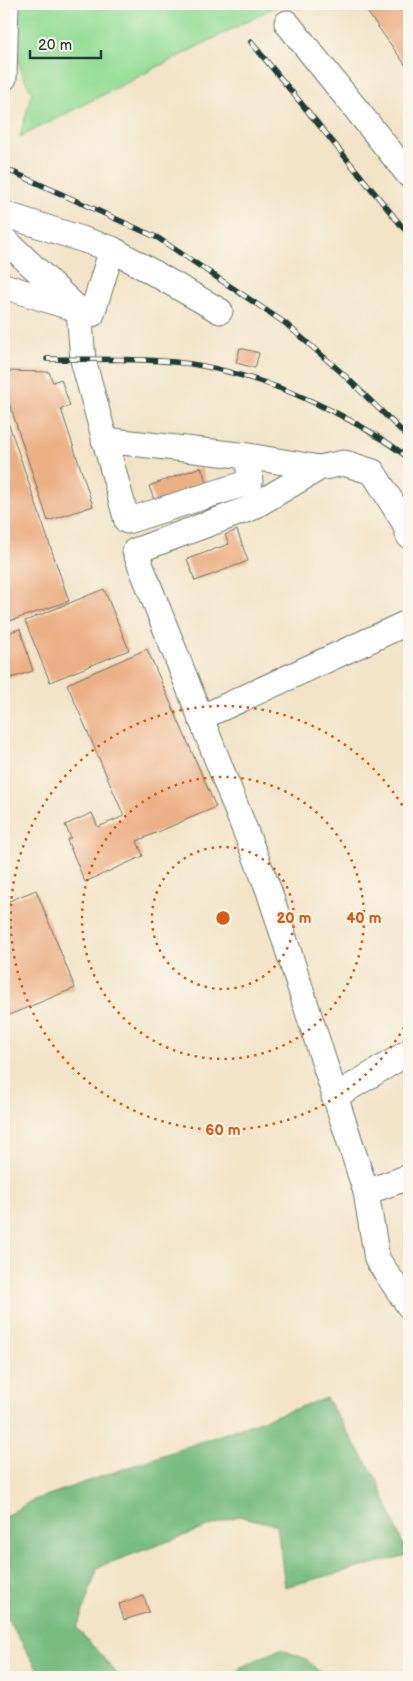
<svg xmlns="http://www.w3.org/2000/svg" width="413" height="1681" font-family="'Balsamiq Sans',sans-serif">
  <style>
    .green { fill: #95dd97; stroke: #5a8d66 }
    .forest { fill: #78bc80; stroke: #4c7c5a }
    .building { fill: #ecb086 }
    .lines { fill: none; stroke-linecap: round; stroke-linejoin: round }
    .minor-casing { stroke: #697768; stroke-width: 27 }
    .minor { stroke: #fff; stroke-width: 25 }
    .rail-casing { stroke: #1f3d34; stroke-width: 5.5 }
    .rail { stroke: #fbf7ec; stroke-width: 4; stroke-dasharray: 11; stroke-linecap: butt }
    .ring { fill: none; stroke: #de580e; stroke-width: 2.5; stroke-dasharray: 2.5 5 }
    .centre { fill: #de580e; stroke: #fbf7ec; stroke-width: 2.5 }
    .ring-label { font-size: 15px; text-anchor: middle; font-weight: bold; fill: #de580e; stroke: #fbf7ec; stroke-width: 4; stroke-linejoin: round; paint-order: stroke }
  </style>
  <rect width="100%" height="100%" fill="#fbf7ec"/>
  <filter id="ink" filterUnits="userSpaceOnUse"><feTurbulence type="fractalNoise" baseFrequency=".02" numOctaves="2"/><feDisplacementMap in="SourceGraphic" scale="10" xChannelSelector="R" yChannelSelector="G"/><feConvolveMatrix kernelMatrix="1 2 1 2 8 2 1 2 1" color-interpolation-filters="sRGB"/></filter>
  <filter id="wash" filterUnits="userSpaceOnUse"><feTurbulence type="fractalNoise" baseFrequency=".0096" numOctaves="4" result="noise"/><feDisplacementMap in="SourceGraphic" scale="20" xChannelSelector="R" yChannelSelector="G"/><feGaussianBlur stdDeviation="1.12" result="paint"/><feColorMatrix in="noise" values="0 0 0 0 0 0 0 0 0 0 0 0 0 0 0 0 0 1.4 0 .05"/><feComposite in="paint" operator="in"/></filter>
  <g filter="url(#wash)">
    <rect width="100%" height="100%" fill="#f3e4c8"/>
    <path class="green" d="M22,4H281L20,137L32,92C11,59 17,40 22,4Z"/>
    <path class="forest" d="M326,1398L377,1479L407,1555L285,1587L277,1525L238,1516L98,1567L77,1628L120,1677H42L4,1613V1517L31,1501Z
      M280,1649L306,1659L325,1677H234L241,1667Z"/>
    <g id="blocks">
      <path class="building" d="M367,4H409V65L407,67L363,6Z
        M240,348L259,353L255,368L236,363Z
        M4,371L49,372L53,382L61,379L70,406L61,409L93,506L48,521L4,387Z
        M4,410L69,601L4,623Z
        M201,467L209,489L157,508L149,486Z
        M237,530L248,561L195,581L187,559L229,544L225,535Z
        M104,589L129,650L50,682L25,621Z
        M20,629L33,671L4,680V634Z
        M147,649L216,807L137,841L143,856L85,882L67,840L71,838L65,825L92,813L98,827L124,816L67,684Z
        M36,890L75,988L4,1017V903Z
        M144,1596L149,1612L124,1620L119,1604Z"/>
    </g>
  </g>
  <g filter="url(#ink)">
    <use href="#blocks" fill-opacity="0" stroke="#697768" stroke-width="1"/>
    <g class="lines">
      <g class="minor-casing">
        <path id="minor" d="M287,23L409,175
          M4,78L6,4
          M4,214L112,249L92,314L4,286
          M4,239L79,310L83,360L127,521L250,482L248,456
          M112,249L220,311
          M104,440L248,456L319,468
          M409,536L404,522L373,472L344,463L319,468L251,508L135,551L269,891L366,1192L377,1259L409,1306
          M200,718L409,622
          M334,1097L409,1052
          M366,1192L409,1177"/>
      </g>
      <use href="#minor" class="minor"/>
      <g class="rail-casing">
        <path id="rail" d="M251,42L409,235
          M4,170L15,173L158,238L285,323L342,373L409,438
          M47,359C96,360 155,357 203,366C276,381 350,414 409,458"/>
      </g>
      <use href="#rail" class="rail"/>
    </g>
  </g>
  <g class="ring">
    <circle cx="223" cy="918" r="71"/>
    <circle cx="223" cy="918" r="141"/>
    <path d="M408 1021A212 212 0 1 1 408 815"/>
  </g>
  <circle cx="223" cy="918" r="8" class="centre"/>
  <g class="ring-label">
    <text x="294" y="923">20 m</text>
    <text x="364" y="923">40 m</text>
    <text x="223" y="1135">60 m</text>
  </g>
  <rect width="413" height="1681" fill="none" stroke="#fbf7ec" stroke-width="20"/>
  <path d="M30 50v8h71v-8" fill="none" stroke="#1f3d34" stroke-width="2.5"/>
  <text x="38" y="50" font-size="15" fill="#1f3d34" stroke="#fbf7ec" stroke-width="4" paint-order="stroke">20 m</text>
</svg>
